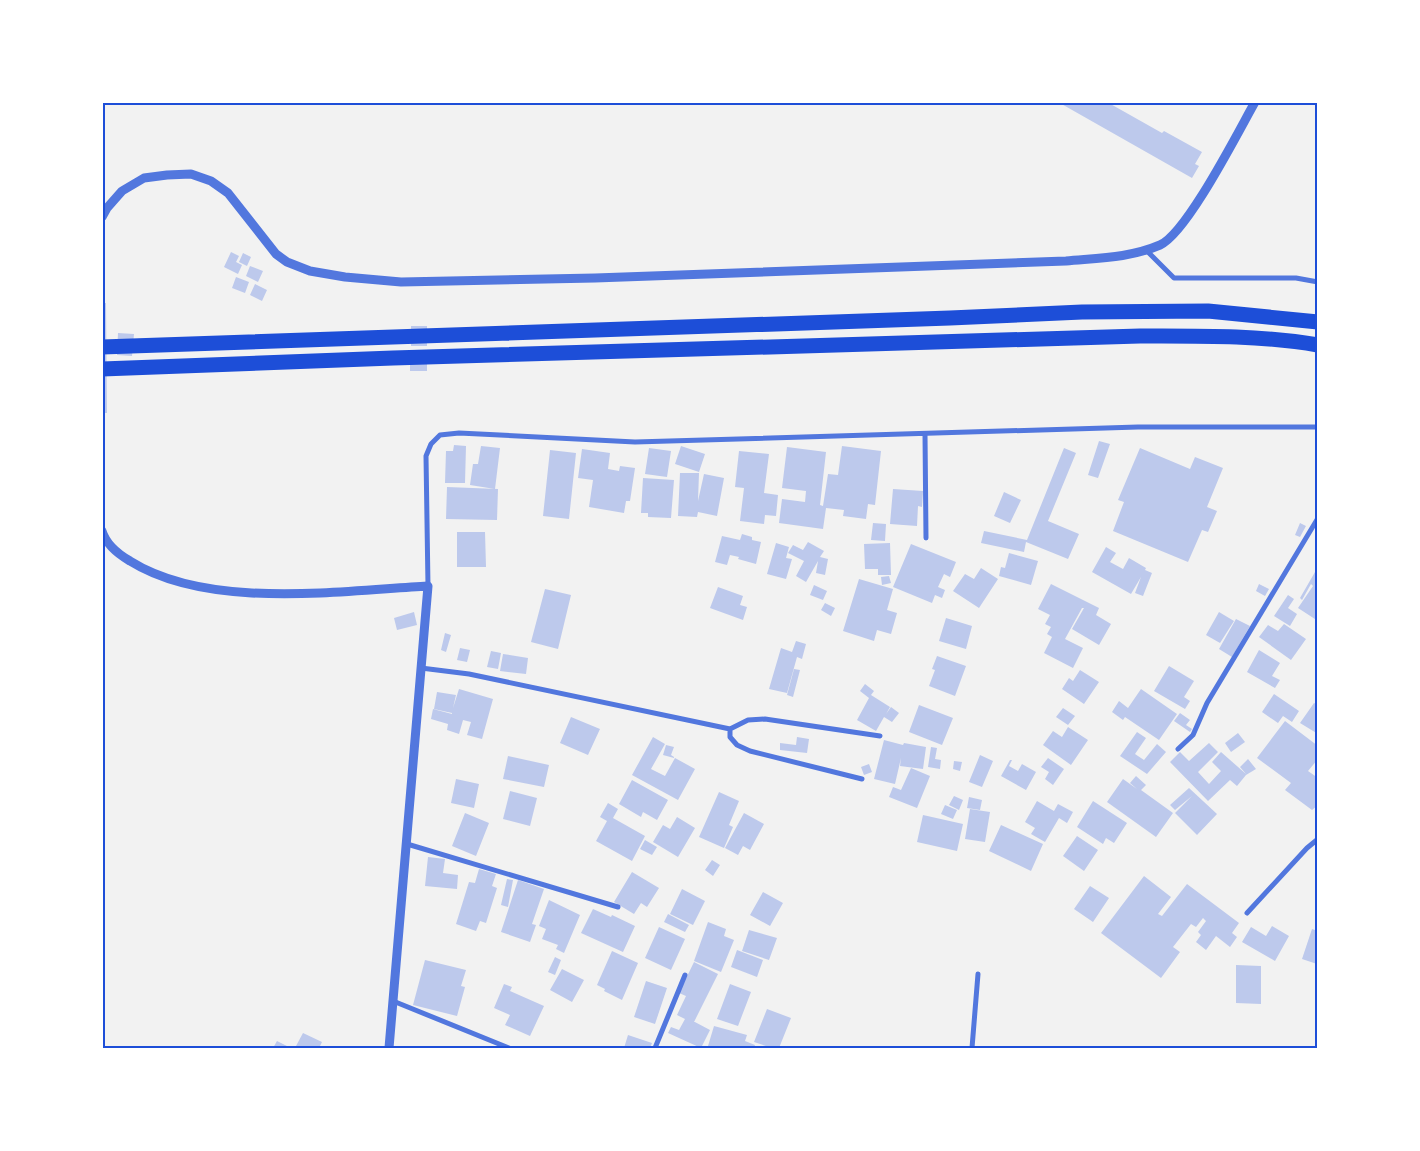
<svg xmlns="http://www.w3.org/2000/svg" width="1420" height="1151" font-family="'Libre Baskerville',serif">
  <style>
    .building { fill: #bdc9ec }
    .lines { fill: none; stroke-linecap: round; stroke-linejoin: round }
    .minor { stroke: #5277de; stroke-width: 5 }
    .tertiary { stroke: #5277de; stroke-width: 9 }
    .motorway { stroke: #1d4ed8; stroke-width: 15 }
    .neatline { fill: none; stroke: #1d4ed8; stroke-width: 2 }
  </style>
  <rect width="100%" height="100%" fill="#f2f2f2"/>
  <path class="building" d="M1058,102H1107L1162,133L1164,131L1202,152L1195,164L1199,166L1192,178Z
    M231,252L239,256L236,262L242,265L238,274L224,267Z
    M243,253L251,257L247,266L239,262Z
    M250,266L263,271L258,282L246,276Z
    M236,277L249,282L245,293L232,288Z
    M255,284L267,290L262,301L250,295Z
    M102,303H106L107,413H102Z
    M411,326H427V346H411Z
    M118,333L134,334L132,356L117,355Z
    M410,351L427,352V371H410Z
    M1099,441L1110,444L1098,478L1088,475Z
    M454,445L466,446L465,483H445L446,451H453Z
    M481,446L500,448L495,489L470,485L473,464H478Z
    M681,446L705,454L699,472L675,464Z
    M842,446L881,451L875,505L868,504L866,519L843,516L844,510L826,508L823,529L779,523L782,499L805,502L806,491L782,488L787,447L826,452L820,505L823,506L828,474L838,475Z
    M649,448L671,451L667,477L645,474Z
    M1064,448L1076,453L1048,521L1079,534L1068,559L1026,542L1024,552L981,543L984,531L1027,540Z
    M1140,448L1190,469L1195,457L1223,468L1207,507L1217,511L1208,532L1202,530L1188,562L1113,531L1124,502L1118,500Z
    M582,449L610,453L608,469L619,471L620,466L635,468L630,501H626L624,513L589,507L593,480L578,478Z
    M550,450L576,453L569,519L543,516Z
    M739,451L769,454L764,493L778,495L776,516L765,515L764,524L740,521L744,488L735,487Z
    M680,473H699L698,501L704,474L724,478L717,516L698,512L697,517L678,516Z
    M643,478L674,480L671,518L648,517V513H641Z
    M447,487L498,489L497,520L446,519Z
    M893,489L923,491L922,507L918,506L917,526L890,524Z
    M1004,492L1021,500L1010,523L994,516Z
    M873,523L886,524L885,541L871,540Z
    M1300,523L1306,526L1300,537L1295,535Z
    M457,532H485L486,567H457Z
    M742,534L752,537V540L761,542L756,564L738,559L739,557L730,555L727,565L715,562L722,536L740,540Z
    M808,542L824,551L820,557L828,559L825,575L816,573L818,561L806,582L796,576L804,561L788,553L793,545L803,550Z
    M776,543L789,547L786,558L792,559L786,579L767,574Z
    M890,543L891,575H878V569H865L864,544Z
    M911,544L956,562L950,577L944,574L938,587L945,590L942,598L935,595L932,603L893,587Z
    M1106,547L1116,553L1110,562L1123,569L1129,558L1146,568L1145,570L1152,573L1143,596L1135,593L1141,577L1131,594L1092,572Z
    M1009,553L1038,561L1031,585L999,576L1001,567L1005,568Z
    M981,568L998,579L979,608L953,591L965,574L974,579Z
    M1315,572L1318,574V621L1298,608L1313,586L1311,584L1302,600L1300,598Z
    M889,576L891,583L882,585L881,577Z
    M859,579L893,589L887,610L897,613L891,634L877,630L874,641L843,631Z
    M1051,584L1099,608L1096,615L1111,624L1099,645L1072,629L1084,608H1082L1065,639L1083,648L1073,668L1044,653L1052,637L1047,634L1051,627L1045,624L1050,615L1038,609Z
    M1259,584L1269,589L1265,596L1256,591Z
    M814,585L827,591L823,600L810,595Z
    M718,587L743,596L740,605L747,607L743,620L710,608Z
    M545,589L571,595L558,649L531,642Z
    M1288,595L1294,599L1288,608L1297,614L1290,626L1274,616Z
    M825,603L835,608L831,616L821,610Z
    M414,612L417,625L397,630L394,618Z
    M1219,612L1234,621L1220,643L1206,635Z
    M946,618L972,626L966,649L939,641Z
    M1236,619L1250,626L1232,657L1219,649Z
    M1284,624L1306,639L1291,660L1259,637L1268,625L1278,631Z
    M445,633L451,635L446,652L441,650Z
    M796,641L806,644L802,659L797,657L787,693L769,689L781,648L792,652Z
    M460,648L470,650L467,662L457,660Z
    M1259,650L1280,663L1272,676L1280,680L1275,688L1247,672Z
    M491,651L501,653L498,669L487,667Z
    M503,654L528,658L526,674L500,671Z
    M937,656L966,666L955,696L929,686L935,670L932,669Z
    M1169,666L1194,681L1184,697L1190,701L1185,709L1154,691Z
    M794,669L800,670L793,697L787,695Z
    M1080,670L1099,682L1084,704L1062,689L1069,678L1073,681Z
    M865,684L874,691L871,695L890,707L886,714L891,707L899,713L892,722L884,717L876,731L857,720L869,698L860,691Z
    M459,689L493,699L482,739L467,735L471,722L463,720L459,734L447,730L448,724L431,719L433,709L452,714V713L434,709L437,692L456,695L453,708Z
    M1141,689L1177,714L1159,740L1125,717L1123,720L1112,712L1119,701L1128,708Z
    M1274,694L1299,711L1292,722L1283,716L1278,723L1262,712Z
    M1314,703L1318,705V734L1300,723Z
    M919,705L953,718L942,745L909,732Z
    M1063,708L1075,716L1068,725L1056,717Z
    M1180,713L1190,720L1186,725L1192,729L1190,732L1174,721Z
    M571,717L600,729L588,755L560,743Z
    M1285,721L1318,746V759L1308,771L1318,778V805L1312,810L1285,790L1291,783L1257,758Z
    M1068,727L1088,740L1071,765L1043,745L1053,731L1062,737Z
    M1137,732L1146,738L1135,754L1144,760L1157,744L1166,752L1147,774L1120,756Z
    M1238,733L1245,742L1231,752L1225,743Z
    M653,737L665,744L651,769L665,776L675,758L695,769L678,800L632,775Z
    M797,737L809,739L807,753L780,750V743L796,745Z
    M884,740L903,745L904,743L926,747L923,769L900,766L901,758L895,784L874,779Z
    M1209,743L1218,752L1198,772L1209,784L1221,771L1212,762L1221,752L1246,774L1240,767L1248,759L1256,769L1246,775L1237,786L1230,780L1208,801L1170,762L1180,752L1189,761Z
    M666,745L674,747L671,755L674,757V758L663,755Z
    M931,747L937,748L935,759L941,760L940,769L928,767Z
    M980,755L993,761L982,787L969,782Z
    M508,756L549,765L544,787L503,779Z
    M1048,758L1064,769L1053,785L1045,779L1049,772L1041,767Z
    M1010,760H1012L1009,766L1018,771L1022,764L1036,772L1026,790L1001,776Z
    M954,761L962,762L960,771L953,769Z
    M869,764L872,772L864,775L861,767Z
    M911,768L930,776L917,808L889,797L893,787L901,790Z
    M1136,776L1146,785L1141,790L1173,813L1156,837L1107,802L1123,779L1137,789L1130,783Z
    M456,779L479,784L474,808L451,803Z
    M632,780L668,800L657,820L643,812L641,817L619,804Z
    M1189,788L1217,814L1197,835L1175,813L1192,796L1175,810L1170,805Z
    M510,791L537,798L530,826L503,819Z
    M719,792L739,801L729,825L733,827L724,848L699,837Z
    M954,796L963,800L959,810L949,805Z
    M969,797L982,800L980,810L967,808Z
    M1037,801L1054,811L1058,804L1073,812L1067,823L1059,818L1045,842L1031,834L1035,828L1025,822Z
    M1093,801L1127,823L1114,843L1106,838L1103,844L1077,827Z
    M608,803L618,809L613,818L645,836L632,861L596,841L607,821L600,817Z
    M945,805L957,810L953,819L941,814Z
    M970,809L990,812L985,842L965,839Z
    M465,813L489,823L476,856L452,846Z
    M744,813L764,824L750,850L743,846L738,855L725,848Z
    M923,815L963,824L957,851L917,842Z
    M677,817L695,828L678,857L653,842L663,825L670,829Z
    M1001,825L1043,844L1031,871L989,851Z
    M1077,836L1098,850L1084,871L1063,856Z
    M645,840L657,847L652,855L640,849Z
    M428,857L445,859L443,873L458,875L457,889L425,886Z
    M712,860L720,865L713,876L705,870Z
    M479,869L496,874L492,886L497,888L486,923L480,921L476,931L456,924L469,882L475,883Z
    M632,872L659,888L647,907L641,903L634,914L614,902Z
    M1144,876L1171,897L1158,914L1162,916L1187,884L1239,923L1232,933L1237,937L1230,947L1216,936L1206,950L1196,942L1201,935L1198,932L1206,921L1203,918L1196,927L1191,924L1173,947L1180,952L1161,978L1101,933Z
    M507,879L513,880L508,907L501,905Z
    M518,880L544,889L532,924L536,925L530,942L501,932Z
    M1090,886L1109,898L1093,922L1074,909Z
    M682,889L705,901L693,925L670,914Z
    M763,892L783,903L770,926L750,915Z
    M549,900L580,915L564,953L556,949L558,945L542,939L546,929L539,926Z
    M593,909L611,917L612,915L635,926L623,952L581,933Z
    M668,914L689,925L685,932L664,922Z
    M708,922L726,929L724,936L734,940L721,972L694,961Z
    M1272,926L1289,936L1275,961L1242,942L1251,927L1266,936Z
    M659,927L685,939L671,970L645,958Z
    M1312,929L1318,931L1317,964L1302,959Z
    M749,930L777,938L769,960L742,951Z
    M737,950L763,960L757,977L731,967Z
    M612,951L638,963L622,1000L604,991L605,989L597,985Z
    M555,957L561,960L555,975L548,972Z
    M425,960L466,970L461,986L465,987L457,1016L413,1005Z
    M694,962L718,974L694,1022L693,1021L710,1030L701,1048L668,1033L671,1027L679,1030L685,1019L677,1015L686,996L679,993Z
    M1236,965L1261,966V1004L1236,1003Z
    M562,969L584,980L572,1002L550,990Z
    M646,981L667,988L655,1024L634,1017Z
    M504,984L512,987L510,991L544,1006L530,1036L505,1025L510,1015L494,1008Z
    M730,984L751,992L738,1026L717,1019Z
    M767,1009L791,1018L779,1048H772L754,1042Z
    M714,1026L747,1035L745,1041L755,1045L754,1048H716L708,1046Z
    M303,1033L322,1042L319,1048H302L296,1046Z
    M628,1035L652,1043L650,1048H624Z
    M277,1041L291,1048H273Z"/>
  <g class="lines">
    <path class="minor" d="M1145,249L1174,278H1296L1318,282
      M925,434L926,538
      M428,586L426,456L431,444L440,435L459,433L635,442L1138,427H1318
      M421,668L469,674L730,729
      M1178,749L1193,735L1207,703L1318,518
      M862,779L750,751L737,745L730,737V729L748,720L765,719L880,736
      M407,844L618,907
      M1247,913L1307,848L1318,839
      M393,1001L509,1048
      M655,1048L685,975
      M972,1048L978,974"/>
    <path class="tertiary" d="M102,217L107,208L122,191L144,178L167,175L191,174L211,181L228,193L276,254L287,262L310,271L345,277L401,282L595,278L1066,261C1097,258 1130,258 1160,245C1187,233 1238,132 1255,102
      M102,531C106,544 118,554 130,561C208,610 339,591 428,586L389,1048"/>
    <path class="motorway" d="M102,347L950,318L1082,312L1208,311L1318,322
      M102,369L393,358L1140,336C1199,336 1259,335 1318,345"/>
  </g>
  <rect width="1420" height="1151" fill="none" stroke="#ffffff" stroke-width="208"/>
  <rect x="104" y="104" width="1212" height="943" class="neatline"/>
</svg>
